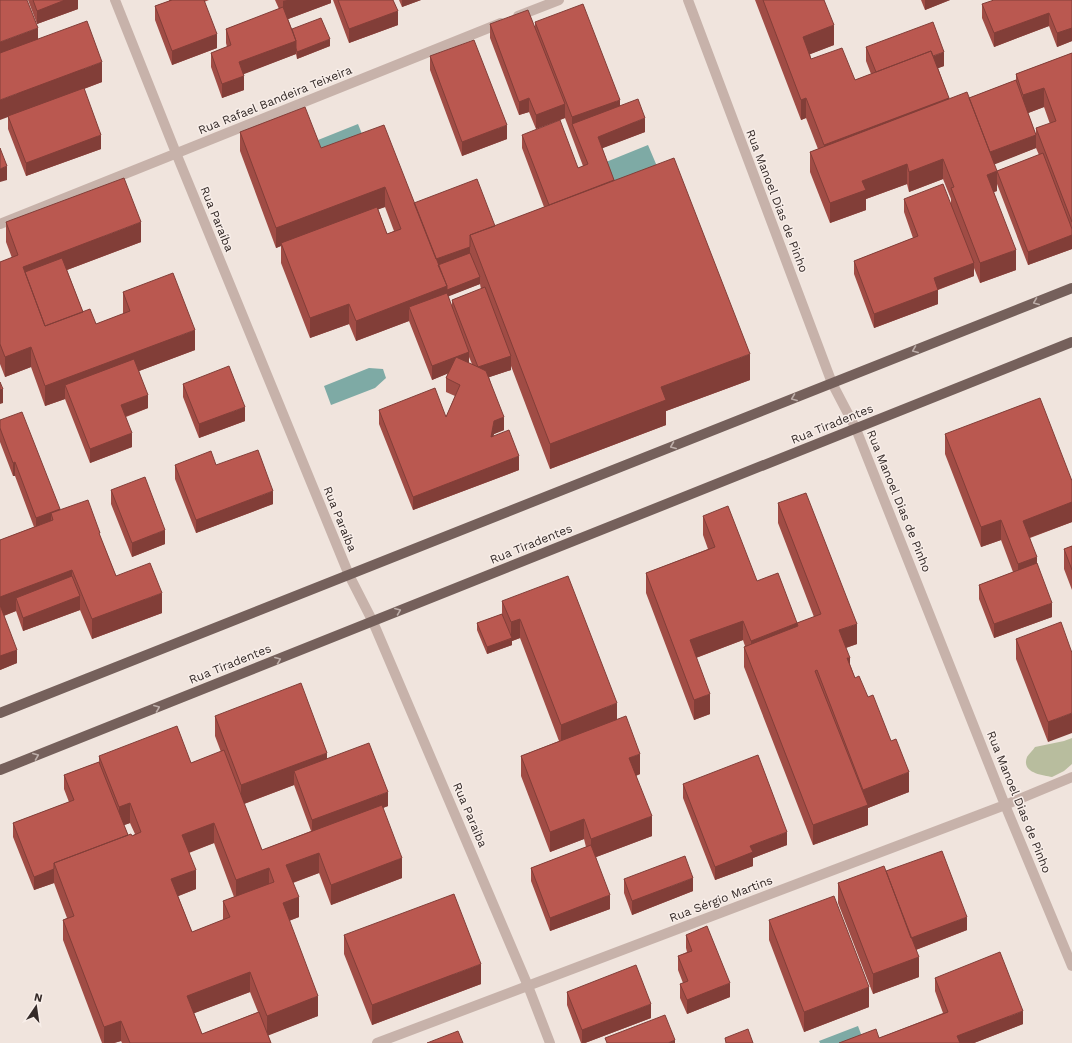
<svg xmlns="http://www.w3.org/2000/svg" width="1072" height="1043" font-family="'Work Sans',sans-serif">
  <style>
    .green { fill: #b8bd9e }
    .water { fill: #7eaaa5 }
    .lines { fill: none; stroke-linecap: round; stroke-linejoin: round }
    .minor { stroke: #c7b2aa; stroke-width: 10 }
    .major { stroke: #75605b; stroke-width: 10 }
    .wall { fill: #a04c45; fill-rule: evenodd }
    .shaded-wall { fill: #823e38 }
    .building { fill: #ba5850; stroke: #823e38; fill-rule: evenodd }
    .oneway { stroke: #bdaea9 }
    .labels { text-anchor: middle; stroke-width: 3; stroke-linejoin: round; paint-order: stroke }
    .street-label { font-size: 12px; fill: #352b29; stroke: #f8eee9 }
  </style>
  <rect width="100%" height="100%" fill="#f0e4dd"/>
  <path class="green" d="M1072,738V764L1064,771L1052,777C1042,775 1021,773 1027,757C1029,754 1033,750 1035,747L1064,741Z"/>
  <path class="water" d="M358,124L364,139L324,155L318,140Z
    M648,145L659,171L616,188L606,162Z
    M369,368L383,369L386,378L375,388L331,405L324,386Z
    M858,1026L864,1042L861,1043H820L819,1041Z"/>
  <g class="lines">
    <path class="minor" d="M115,0L176,153L349,575L373,622L528,986L550,1043
      M688,0L832,383L856,429L1005,805L1072,966
      M518,16L559,0
      M0,224L501,23
      M377,1043L1005,805L1072,777"/>
    <path class="major" d="M0,713L1072,288
      M0,770L1072,342"/>
  </g>
  <path class="wall" d="M28,0H78V9L37,24Z
    M169,0H209L204,2L217,48L172,65L155,20V6L169,1Z
    M275,0H331V3L288,19L292,29L330,46L297,59L296,54L243,74L244,90L222,98L211,67V53L227,47L226,43V29L279,9Z
    M333,0H393L398,25L349,43Z
    M399,0H421L402,7Z
    M755,0H824L834,45L810,54L811,59L855,80L871,74L866,61V47L944,66L938,68L949,99L969,98L1016,80V74L1072,53V249L1028,265L997,184V171L1039,155L1036,148L994,164L997,191L994,192L1016,270L980,283L974,268V276L938,290V304L874,328L854,274V261L913,238L904,212V199L951,203V199L943,179L909,192L907,184L866,199V210L830,223L810,172V152L818,149L806,118L801,120ZM1044,107L1050,124L1036,128V135L1028,113Z
    M921,0H950L925,10Z
    M1072,0V41L1057,47L1049,26L994,47L982,18V4Z
    M535,22L620,106L645,132L602,148L614,180L750,380L666,411V425L550,469L511,366V370L489,377L504,430L494,434L493,436L519,470L413,510L379,424V410L446,417L455,396L446,392V378L448,373L432,380L409,321L356,341L349,324L310,338L281,263V246L276,248L240,151V132L321,148L414,203L495,226L544,207L522,148V135L578,168L583,166L565,118L536,129L529,112L519,115L490,38V24L535,27ZM385,207L394,231L387,234L378,209ZM480,284L481,289L452,300V307L448,296ZM469,357L472,364L469,363Z
    M38,39L102,82L84,89L101,149L26,176L8,129V117Z
    M430,56L507,139L462,156L430,70Z
    M6,222L141,242L67,270L83,312L96,324L123,314V292L195,350L139,371L148,408L126,417L132,447L90,463L65,399L45,406L31,367L5,377L0,364V262L12,258L6,242Z
    M183,384L245,421L199,438L183,397Z
    M0,420L60,510L100,536L116,576L162,613L92,639L80,610L23,631L16,611L4,616L17,663L0,670V540L34,527L15,476H13L0,442Z
    M945,434L1072,481V522L1030,538L1052,617L994,638L979,599V585L1013,572L1001,540L981,547L945,454Z
    M175,465H216L273,504L196,533L175,479Z
    M111,490L165,544L132,557L111,504Z
    M778,503L857,644L846,648L850,664L855,678L868,697L909,792L868,808V825L813,845L744,667V647L745,646L743,640L696,658L710,714L694,720L646,593V573L708,549L703,535V516L757,581L797,623L814,617L778,523Z
    M1072,546V590L1064,569V549Z
    M502,601L617,720L640,774L636,776L652,836L596,857L610,909L550,931L531,881V868L586,847L584,839L550,852L521,776V756L559,741L520,638L512,641V645L487,654L477,630V623L502,614Z
    M1016,639L1072,653L1048,742L1016,659Z
    M215,716L327,759L388,806L383,808L402,878L331,905L319,873L293,883L299,917L289,921L318,1016L268,1035L271,1043H122L121,1041L114,1043H102L63,940V920L67,918L54,883L34,890L13,837V823L69,802L64,789V775L99,762V756L191,763L221,752L215,736ZM294,785L311,831L262,850L244,804ZM130,823L135,834L132,836L128,835L124,825ZM214,843L234,897L223,901V920L192,932L178,896L196,889L189,853ZM250,992L258,1012L202,1034L194,1013Z
    M683,784L787,845L753,858V866L715,880L683,798Z
    M886,871L967,930L916,950L919,977L873,994L838,903V883Z
    M624,879L693,891L632,915L624,893Z
    M769,920L869,1007L804,1032L769,940Z
    M344,935L481,984L372,1025L344,954Z
    M686,935L730,997L687,1014L680,998V984L683,983L678,970V956L687,952L686,948Z
    M935,978L1023,1024L974,1043H839L879,1038L943,1013L935,991Z
    M567,992L651,1018L585,1043H581L567,1005Z"/>
  <path class="shaded-wall" d="M65,0H78V9L37,24V11Z
    M287,0H331V3L283,21V1Z
    M402,0H421L402,7Z
    M925,0H950L925,10Z
    M398,11V25L349,43V29Z
    M1049,13V26L994,47V33Z
    M834,25V45L803,57V37Z
    M38,28V42L0,56V42Z
    M1072,28V41L1057,47V33Z
    M217,34V48L172,65V51Z
    M330,39V46L297,59V52Z
    M296,41V54L239,76V62Z
    M944,52V66L878,91V77Z
    M102,62V82L0,120V100Z
    M244,76V90L222,98V84Z
    M1044,88V107L1023,115V95Z
    M529,98V112L519,115V102Z
    M806,98V118L801,120V100Z
    M949,98V118L824,165V145Z
    M620,100V120L572,124V137V117Z
    M565,104V118L536,129V115Z
    M645,118V132L598,150V137Z
    M507,125V139L462,156V142Z
    M101,135V149L26,176V163Z
    M1036,135V148L988,167V153Z
    M943,159V179L909,192V172Z
    M907,164V184L866,199V210L830,223V203L862,181Z
    M7,166V180L0,182V169Z
    M997,171V191L987,194V175Z
    M385,187V207L282,245L281,243V246L276,248V228Z
    M1072,221V249L1028,265V252L1072,235Z
    M141,222V242L27,285L23,267Z
    M470,247V260L436,273L434,260Z
    M1016,250V270L980,283V263Z
    M974,263V276L934,291V278Z
    M480,277V284L447,297L409,307V321L356,341V321L447,286Z
    M938,290V304L874,328V314Z
    M349,304V324L310,338V318Z
    M195,330V350L70,397L65,385V399L45,406V386Z
    M31,347V367L5,377V357Z
    M469,352V365L432,380V366Z
    M750,354V380L666,411V425L550,469V444L661,387Z
    M511,356V370L478,381V367Z
    M3,389V403L0,404V390Z
    M148,395V408L121,418V405Z
    M245,407V421L199,438V424Z
    M504,417V430L494,434L491,450V437L494,421Z
    M132,433V447L90,463V449Z
    M519,456V470L413,510V497Z
    M15,462V476H13V463Z
    M273,491V504L196,533V520Z
    M1072,502V522L1023,540V521Z
    M60,509V523L53,520L51,513V526L36,532V518Z
    M1001,520V540L981,547V527Z
    M165,530V544L132,557V543Z
    M1037,557V576L1018,584V564Z
    M72,570V590L16,598V611L0,617V597Z
    M162,593V613L92,639V619Z
    M80,596V610L23,631V618Z
    M1052,603V617L994,638V624Z
    M520,619V638L512,641V645L487,654V647L511,639V622Z
    M743,621V640L690,660V640Z
    M797,623V643L751,661V641Z
    M857,624V644L839,650V630Z
    M17,650V663L0,670V656Z
    M847,658H850V677Z
    M710,694V714L694,720V700Z
    M617,703V723L561,745V725Z
    M1072,713V733L1048,742V722Z
    M327,753V773L294,771V785L241,805V785Z
    M640,754V774L629,778V758Z
    M909,772V792L868,808V825L813,845V825L863,806V790Z
    M388,792V806L312,834V820Z
    M130,803V823L119,827V807Z
    M652,816V836L591,859V839Z
    M584,819V839L550,852V832Z
    M214,823V843L182,855V835Z
    M787,832V845L753,858V866L715,880V867L750,846Z
    M319,853V873L286,885V865Z
    M402,858V878L331,905V885Z
    M269,868V888L236,900V880Z
    M54,869V883L34,890V877Z
    M196,870V889L171,899V879Z
    M693,878V891L632,915V901Z
    M610,895V909L550,931V918Z
    M299,897V917L283,923V903Z
    M967,917V930L910,952V938Z
    M919,957V977L873,994V974Z
    M481,964V984L372,1025V1005Z
    M250,972V992L187,1016V996Z
    M730,983V997L687,1014V1000Z
    M869,987V1007L804,1032V1012Z
    M318,996V1016L267,1036V1016Z
    M651,1004V1018L585,1043H582V1030Z
    M1023,1011V1024L974,1043H957V1036Z
    M121,1021V1041L114,1043H104V1027Z
    M675,1040V1043H668Z"/>
  <path class="building" d="M0,0H27L38,28L0,42Z
    M33,0H65L37,11Z
    M172,0H204L217,34L172,51L155,6Z
    M338,0H393L398,11L349,29Z
    M763,0H824L834,25L803,37L811,59L842,48L855,80L931,51L949,98L824,145L806,98L801,100Z
    M994,0H1072V28L1057,33L1049,13L994,33L982,4Z
    M583,4L620,100L572,117L535,22Z
    M283,7L296,41L239,62L244,76L222,84L211,53L231,45L226,29Z
    M528,10L565,104L536,115L529,98L519,102L490,24Z
    M321,18L330,39L297,52L296,48V41L292,29Z
    M87,21L102,62L0,100V53Z
    M933,22L944,52L933,56L931,51L876,72L866,47Z
    M474,40L507,125L462,142L430,56Z
    M1072,53V222L1036,128L1056,121L1044,88L1023,95L1016,74Z
    M1016,80L1036,135L990,152L969,98Z
    M84,88L101,135L26,163L8,116Z
    M967,92L997,171L987,175L1016,250L980,263L951,188L954,187L943,159L909,172L907,164L862,181L866,190L830,203L810,152Z
    M638,99L645,118L598,137L614,180L549,205L522,135L560,120L578,168L588,164L572,124Z
    M305,107L321,148L384,125L447,286L356,321L349,304L310,318L281,243L377,207L387,234L401,229L385,187L276,228L240,132Z
    M0,148L7,166L0,169Z
    M1043,153L1072,229V235L1028,252L997,171Z
    M674,158L750,354L661,387L666,400L550,444L470,235Z
    M124,178L141,222L23,267L45,326L90,309L96,324L130,311L123,292L173,273L195,330L45,386L31,347L5,357L0,344V262L18,255L6,222Z
    M477,179L495,226L470,235V247L436,259L414,203Z
    M943,184L974,263L934,278L938,290L874,314L854,261L918,236L904,199Z
    M470,253L480,277L447,290V286L438,265Z
    M62,258L83,312L45,326L25,272Z
    M485,287L511,356L478,367L486,371L504,417L494,421L491,437L509,430L519,456L413,497L379,410L435,388L446,417L460,385L446,378L456,357L478,367L452,300Z
    M447,293L469,352L432,366L409,307Z
    M134,359L148,395L121,405L132,433L90,449L65,385Z
    M229,366L245,407L199,424L183,384Z
    M0,382L3,389L0,390Z
    M1040,398L1072,481V502L1023,521L1037,557L1018,564L1001,520L981,527L945,434Z
    M22,412L60,509L36,518L15,462L13,463L0,428V420Z
    M258,450L273,491L196,520L175,465L211,451L216,465Z
    M145,477L165,530L132,543L111,490Z
    M806,493L857,624L839,630L850,658H847L855,678L859,676L868,697L873,695L891,741L896,739L909,772L863,790L817,670L815,671L868,805L813,825L744,647L798,626L797,623L821,614L778,503Z
    M88,500L100,533H99L116,576L150,563L162,593L92,619L72,570L0,597V540L53,520L51,513Z
    M728,506L757,581L778,573L797,623L751,641L743,621L690,640L710,694L694,700L646,573L715,547L703,516Z
    M1072,546V570L1064,549Z
    M1037,563L1052,603L994,624L979,585Z
    M72,576L80,596L23,618L16,598Z
    M568,576L617,703L561,725L520,619L511,622L502,601Z
    M0,605L17,650L0,656Z
    M502,614L512,638L487,647L477,623Z
    M1061,622L1072,653V713L1048,722L1016,639Z
    M301,683L327,753L241,785L215,716Z
    M626,716L640,754L629,758L652,816L591,839L584,819L550,832L521,756Z
    M177,726L191,763L224,750L262,850L382,805L402,858L331,885L319,853L286,865L299,897L283,903L318,996L267,1016L250,972L187,996L202,1034L259,1012L271,1043H130L121,1021L104,1027L63,920L74,916L54,863L131,834L132,836L141,832L130,803L119,807L99,756ZM214,823L236,880L269,868L274,882L223,901L230,917L192,932L171,879L196,870L182,835Z
    M369,743L388,792L312,820L294,771Z
    M758,755L787,832L750,846L753,852L715,867L683,784Z
    M99,762L128,835L54,863V869L34,877L13,823L74,800L64,775Z
    M591,845L610,895L550,918L531,868Z
    M942,851L967,917L911,938L886,871Z
    M685,856L693,878L632,901L624,879Z
    M884,866L919,957L873,974L838,883Z
    M454,894L481,964L372,1005L344,935Z
    M834,896L869,987L804,1012L769,920Z
    M707,926L730,983L687,1000L680,984L688,981L678,956L692,951L686,935Z
    M1000,952L1023,1011L957,1036L960,1043H839L876,1029L879,1038L948,1012L935,978Z
    M636,965L651,1004L582,1030L567,992Z
    M665,1015L675,1040L668,1043H607L605,1038Z
    M748,1029L753,1043H726L725,1038Z
    M458,1031L463,1043H427Z"/>
  <defs><path id="oneway-chevron" d="M-2-3.5L2.5 0L-2 3.5" fill="none" stroke-width="1.6" stroke-linecap="round" stroke-linejoin="round"/></defs>
  <g class="oneway">
    <use href="#oneway-chevron" transform="translate(1036 302) rotate(158)"/>
    <use href="#oneway-chevron" transform="translate(915 350) rotate(158)"/>
    <use href="#oneway-chevron" transform="translate(794 398) rotate(158)"/>
    <use href="#oneway-chevron" transform="translate(673 446) rotate(158)"/>
    <use href="#oneway-chevron" transform="translate(398 611) rotate(-22)"/>
    <use href="#oneway-chevron" transform="translate(278 660) rotate(-22)"/>
    <use href="#oneway-chevron" transform="translate(157 708) rotate(-22)"/>
    <use href="#oneway-chevron" transform="translate(36 756) rotate(-22)"/>
  </g>
  <g class="labels">
    <g class="street-label">
      <text transform="translate(275 100) rotate(-22)" y="4">Rua Rafael Bandeira Teixeira</text>
      <text transform="translate(777 201) rotate(69)" y="4">Rua Manoel Dias de Pinho</text>
      <text transform="translate(217 219) rotate(68)" y="4">Rua Paraíba</text>
      <text transform="translate(832 424) rotate(-22)" y="4">Rua Tiradentes</text>
      <text transform="translate(899 501) rotate(68)" y="4">Rua Manoel Dias de Pinho</text>
      <text transform="translate(340 519) rotate(68)" y="4">Rua Paraíba</text>
      <text transform="translate(531 544) rotate(-22)" y="4">Rua Tiradentes</text>
      <text transform="translate(230 664) rotate(-22)" y="4">Rua Tiradentes</text>
      <text transform="translate(1019 802) rotate(68)" y="4">Rua Manoel Dias de Pinho</text>
      <text transform="translate(470 815) rotate(67)" y="4">Rua Paraíba</text>
      <text transform="translate(721 899) rotate(-21)" y="4">Rua Sérgio Martins</text>
    </g>
  </g>
  <g transform="translate(36 1007) rotate(13)" stroke="#f8eee9" stroke-width="3" paint-order="stroke">
  <path d="M0-3L7 15L0 10L-7 15Z" fill="#352b29"/>
  <text y="-6" font-size="11" font-weight="bold" text-anchor="middle" fill="#352b29">N</text>
  </g>
</svg>
